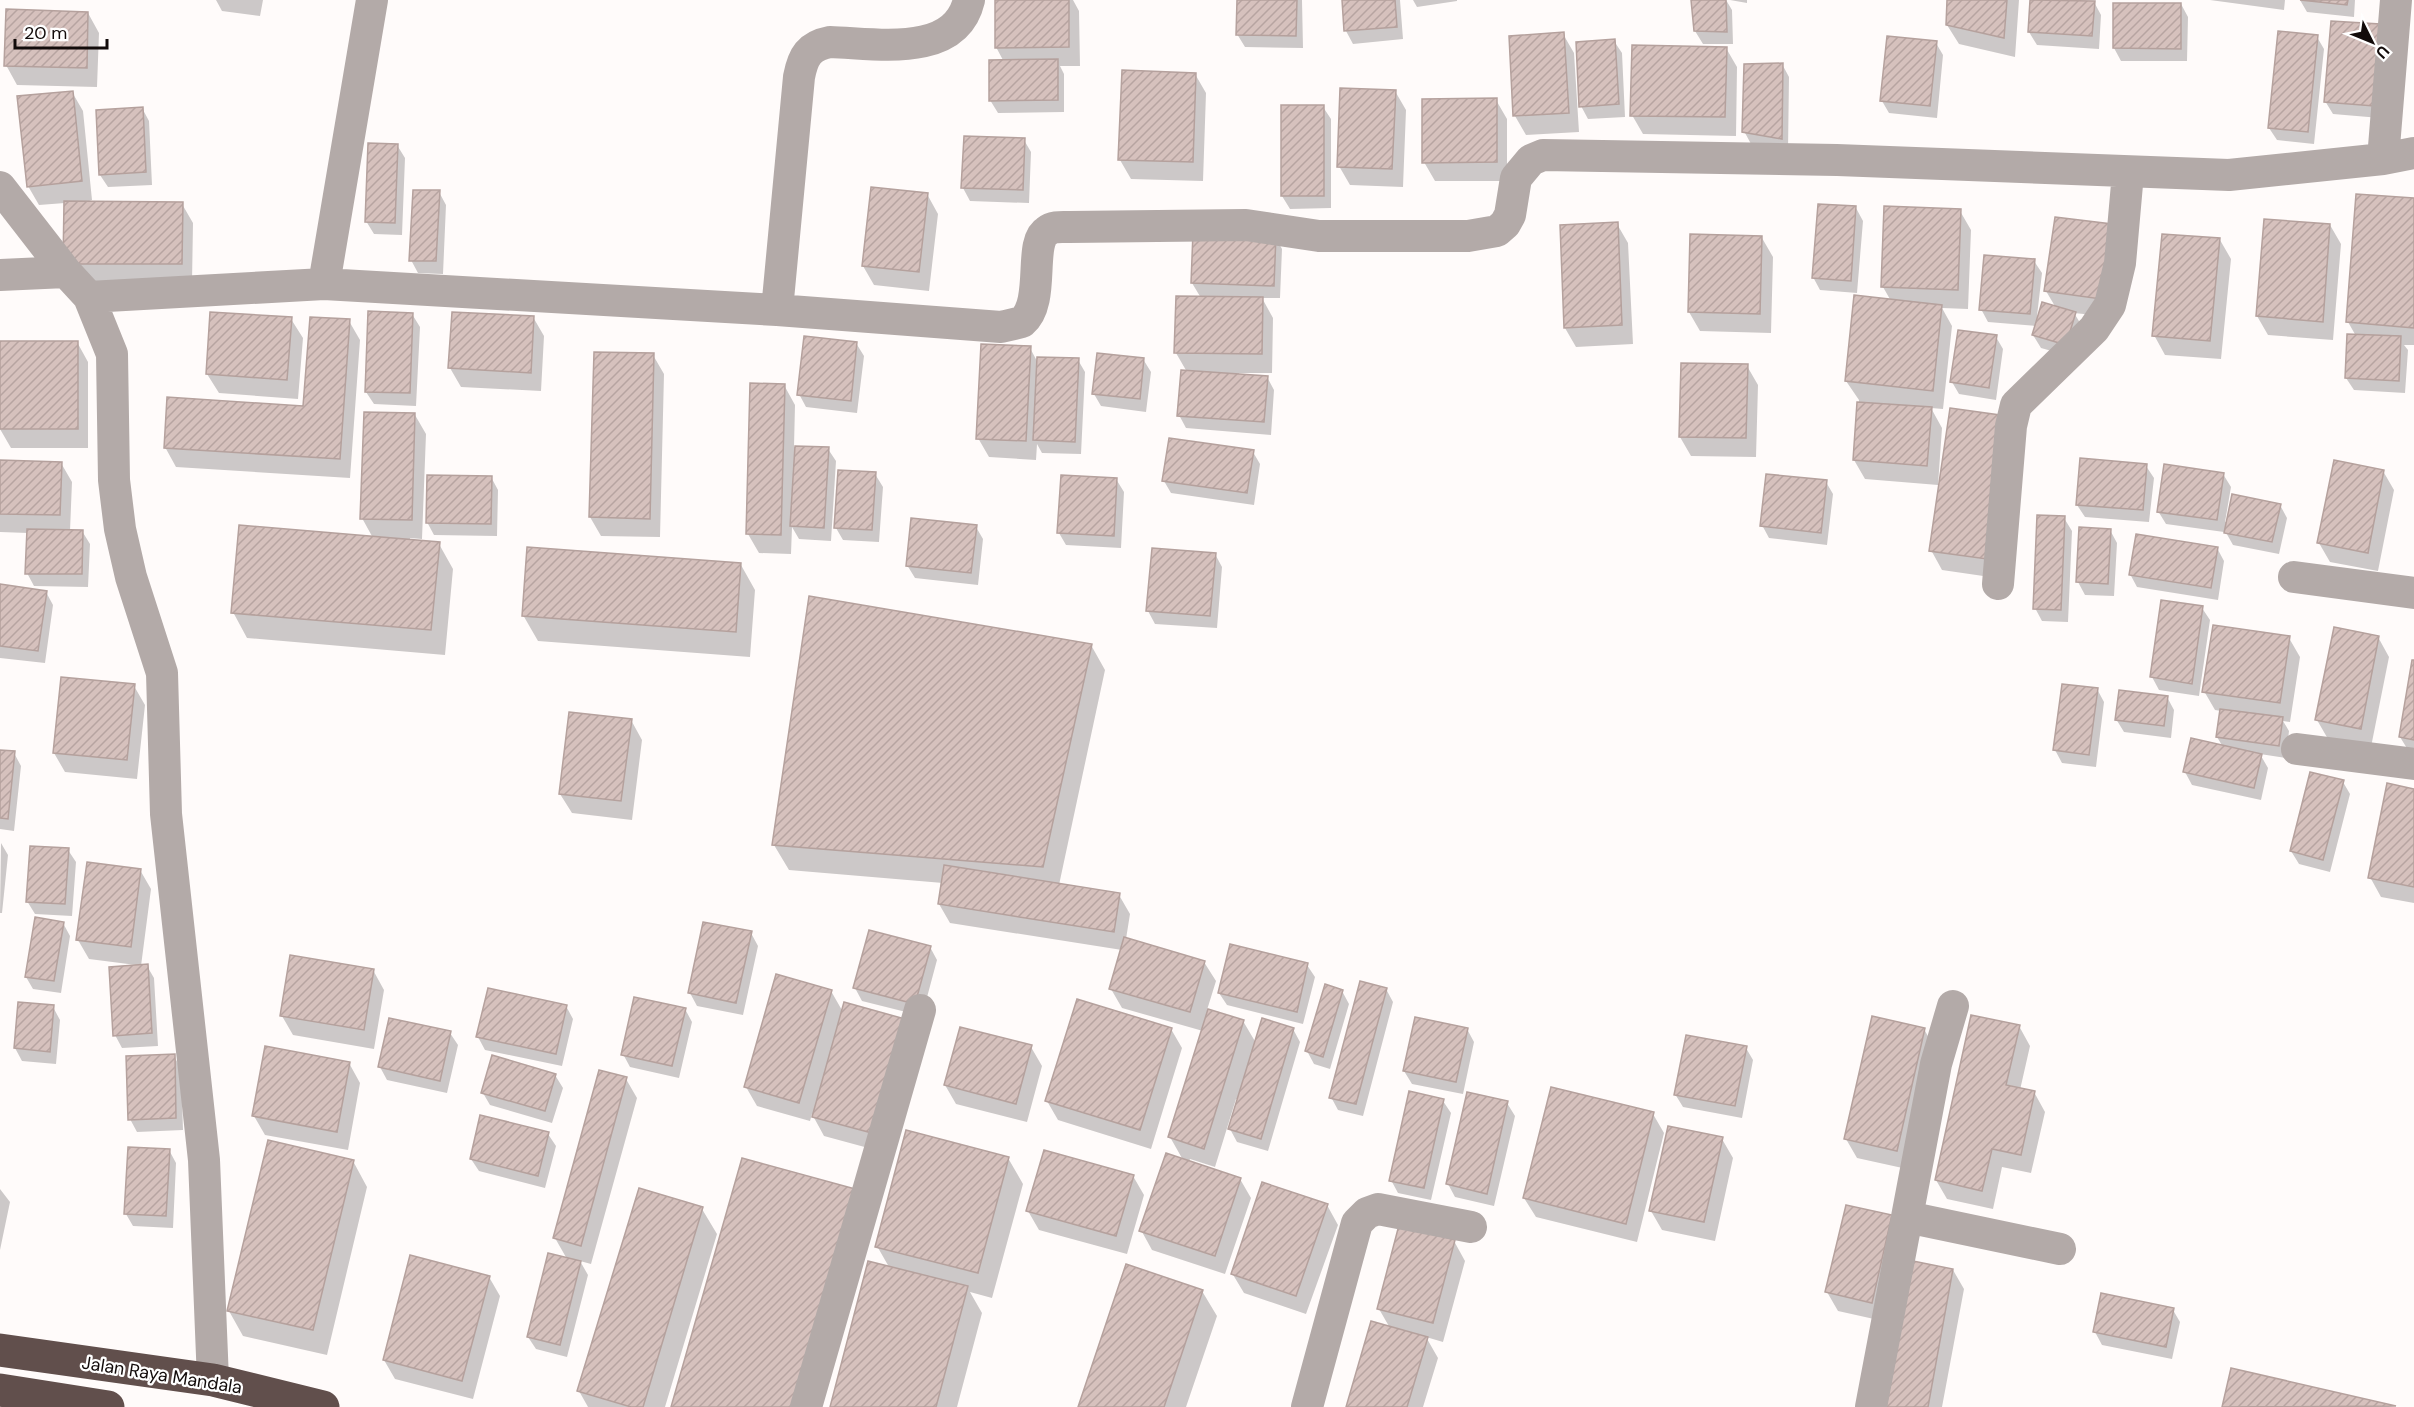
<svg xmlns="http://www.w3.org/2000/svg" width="2414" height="1407" font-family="'DM Sans',sans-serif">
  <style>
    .shadow { fill: #0003 }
    .building { fill: url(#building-hatch); stroke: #b5a19d; stroke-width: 1.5 }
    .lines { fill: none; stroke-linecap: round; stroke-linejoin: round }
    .minor { stroke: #b3aaa8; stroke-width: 32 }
    .highway { stroke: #614f4c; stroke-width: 33 }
    .labels { text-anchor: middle; stroke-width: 4.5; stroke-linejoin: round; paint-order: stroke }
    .street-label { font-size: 18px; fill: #120b0a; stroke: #fff }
  </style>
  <defs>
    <pattern id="building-hatch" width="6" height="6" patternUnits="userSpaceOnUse" patternTransform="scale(1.5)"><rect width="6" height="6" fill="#d6c1bd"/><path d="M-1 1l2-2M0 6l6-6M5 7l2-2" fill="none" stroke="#b7a4a1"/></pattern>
  </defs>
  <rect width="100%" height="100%" fill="#fffbfa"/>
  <path class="shadow" d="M216,0H263L260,16L222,11Z
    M996,0H1073L1079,11L1080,66H1060L1064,74V112L998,113L990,100L1004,62L996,47Z
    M1238,0H1302L1303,48L1245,47L1237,34Z
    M1343,0H1400L1403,39L1353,44L1346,31Z
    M1413,0H1457V1L1417,7Z
    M1692,0H1726L1732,10L1733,44H1703L1695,31Z
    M1730,0H1747V3Z
    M1949,0H2019L2015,57L1959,44L1947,25Z
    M2032,0L2094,2L2101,15L2099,49L2037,45L2029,32Z
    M2210,0H2285L2284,10Z
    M2300,0H2355L2354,17L2307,12Z
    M2181,4L2188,17L2187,61H2121L2114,48Z
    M88,13L99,33L97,87L17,85L6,65Z
    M1563,34L1574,53L1579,132L1526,135L1515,116Z
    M2317,37L2324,49L2314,144L2277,140L2269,128Z
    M2387,39L2380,118L2333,114L2325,101Z
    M1614,41L1622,53L1625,117L1588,119L1581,106Z
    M1936,43L1943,55L1937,118L1889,113L1882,101Z
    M1726,48L1737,67L1736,136L1643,134L1632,115Z
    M1782,64L1789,77L1788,151L1751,144L1744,131Z
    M1195,74L1206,93L1203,181L1131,179L1120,160Z
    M1395,91L1406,110L1403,187L1350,185L1339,166Z
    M72,92L83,111L92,200L84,203L182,204L193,223L192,283L75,282L65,203L39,205L28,186Z
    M1496,100L1507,119V181H1435L1424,162Z
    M1282,107H1323L1331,119V208L1290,209L1282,196Z
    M142,108L149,121L152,185L108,187L100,175Z
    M1024,140L1031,152L1029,203L970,201L963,188Z
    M397,145L405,158L402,235L374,234L366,221Z
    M439,192L446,205L443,274L418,273L411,260Z
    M927,194L938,214L929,291L874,285L863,266Z
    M2414,200V345H2404L2408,350L2405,393L2354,390L2346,378L2356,336L2348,322Z
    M1856,208L1863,221L1857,293L1820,290L1813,277Z
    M1960,211L1971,230L1968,309L1942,308L1952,326L1943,409L1931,408L1942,428L1938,485L1865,479L1854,460L1859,400L1846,381L1891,301L1883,287Z
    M2056,219L2112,317L2074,313L2082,326L2073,357L2041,348L2033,335L2036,326L1988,322L1981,309L2034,261L2042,273L2037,316L2056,308L2046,291Z
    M2265,221L2330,225L2341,244L2333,340L2268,335L2257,316Z
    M1617,224L1628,243L1633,344L1576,347L1565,328Z
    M1275,236L1282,249L1280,298H1262L1273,318L1272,373H1239V375L1267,377L1274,390L1271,435L1186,428L1179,415L1187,372L1176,353L1201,298L1192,283Z
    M1762,238L1773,257L1771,333L1700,331L1689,312Z
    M2220,240L2231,259L2221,359L2165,355L2154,335Z
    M412,314L420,327L416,406L374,404L366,392Z
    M533,317L544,336L541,391L461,387L450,368Z
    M291,319L303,338L298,399L219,393L207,374Z
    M349,321L360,340L350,478L176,467L165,447L305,407Z
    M1996,337L2003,349L1996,400L1959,394L1952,382Z
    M0,342H77L88,362V448H11L0,429Z
    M856,343L864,356L857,413L806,407L799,394Z
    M1030,348L1038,363L1078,360L1085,372L1081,454L1042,453L1037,444L1036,460L989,457L978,438Z
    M595,353L653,355L664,374L660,537L601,536L590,517Z
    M1143,359L1151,372L1146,412L1101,406L1094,394Z
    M1747,366L1758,385L1756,457L1691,456L1680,437Z
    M784,385L795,405L794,447L828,449L836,461L831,541L799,539L792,527L791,554L759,553L748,534Z
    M1951,410L1997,578L1942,570L1931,550Z
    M415,415L426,434L422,539L410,538V541L439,544L453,569L445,655L247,638L233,612L373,538L362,518Z
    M1253,452L1260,464L1254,505L1171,493L1164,481Z
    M0,461L61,463L72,482L70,531H82L90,544L88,587L34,586L27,573L28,533L0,532Z
    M2146,466L2154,478L2149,522L2085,517L2077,505Z
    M2383,471L2394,490L2378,571L2330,562L2319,543Z
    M875,474L883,487L879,542L843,540L836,528Z
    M2223,474L2231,487L2225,522L2280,505L2287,518L2279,554L2233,545L2224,529V532L2166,524L2158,511Z
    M491,477L498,490L497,536L434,535L427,522Z
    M1116,479L1124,492L1121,548L1066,545L1059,533Z
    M1826,482L1833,494L1827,545L1769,538L1762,525Z
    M2064,518L2072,531L2068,622L2042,621L2035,608Z
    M976,527L983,539L978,585L915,578L907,565Z
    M2110,530L2117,543L2114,596L2085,595L2078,582Z
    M2217,548L2224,561L2218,600L2137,587L2130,574Z
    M1215,554L1222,567L1217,628L1155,624L1148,611Z
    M741,565L755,590L750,657L538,641L523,615Z
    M0,586L46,592L53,605L45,663L0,658Z
    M810,598L1091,645L1105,670L1059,885L1119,895L1130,914L1126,939L1204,962L1216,981L1207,1010L1243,1021L1256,1043L1293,1029L1300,1042L1268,1151L1237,1142L1230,1129L1239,1099H1236L1215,1167L1190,1159L1189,1162L1240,1179L1251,1198L1225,1274L1152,1250L1141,1230L1183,1160L1170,1137L1203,1031L1122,1008L1111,989L1122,950L950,923L939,904L943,883L789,870L774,845Z
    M2202,608L2210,620L2199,696L2159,690L2152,677Z
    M2378,637L2389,657L2371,747L2328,739L2317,720Z
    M2289,638L2300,657L2290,722L2283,721L2289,731L2286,758L2260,754L2268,768L2261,800L2192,785L2185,772L2223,747L2217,737L2221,711L2215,710L2204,691Z
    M2414,662V751L2408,750L2400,737Z
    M134,686L145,705L137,779L65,772L54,753Z
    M2097,689L2104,702L2096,767L2062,763L2055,750Z
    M2167,697L2174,710L2171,738L2124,732L2116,719Z
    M631,720L642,740L632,820L572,813L560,794Z
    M0,751L14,753L21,766L14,831L0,829Z
    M2343,782L2350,794L2330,872L2299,864L2291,851Z
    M2414,790V903L2381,897L2370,877Z
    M1,843L8,855L2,913H0Z
    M68,850L76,862L72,916L35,914L27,901Z
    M140,870L151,889L141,966H147L154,978L158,1046L122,1048L115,1035L136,965L89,959L78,940Z
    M63,923L70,936L61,993L33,989L26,977Z
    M751,933L758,946L743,1015L697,1006L690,993Z
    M930,947L937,960L922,1016L862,1001L855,988Z
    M1307,965L1315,977L1303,1024L1227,1005L1219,993Z
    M373,970L384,990L374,1049L293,1035L282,1016Z
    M1386,989L1393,1002L1363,1116L1338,1110L1331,1097Z
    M831,991L843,1012L883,1152L824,1136L812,1114L810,1121L757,1106L746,1087Z
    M1342,991L1349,1004L1330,1069L1314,1064L1307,1051Z
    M20,1004L53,1007L60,1020L56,1064L22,1061L15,1048Z
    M566,1006L573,1019L562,1066L485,1050L478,1037Z
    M685,1009L692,1022L679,1078L630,1067L623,1054Z
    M2019,1026L2030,1046L2020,1090L2034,1092L2045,1112L2031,1173L2002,1167L1993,1209L1947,1199L1936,1180Z
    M1171,1029L1182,1048L1151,1149L1058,1120L1047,1101Z
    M1467,1029L1474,1042L1463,1094L1412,1084L1404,1071Z
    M1924,1029L1935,1049L1907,1169L1857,1158L1846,1139Z
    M450,1033L458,1045L447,1093L387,1080L380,1067Z
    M1031,1047L1042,1066L1027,1122L956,1104L945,1085Z
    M1746,1048L1753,1060L1742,1118L1683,1107L1675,1094Z
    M174,1056L181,1069L183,1130L137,1132L130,1119Z
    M349,1063L360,1083L348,1150L265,1135L254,1116Z
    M555,1075L563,1088L552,1123L490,1105L483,1093Z
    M626,1079L637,1098L591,1264L580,1261L588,1275L567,1357L536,1349L528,1337L567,1259L555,1238Z
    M1443,1101L1451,1113L1431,1200L1398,1193L1391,1180Z
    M1507,1103L1515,1116L1494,1206L1455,1197L1448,1184Z
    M1653,1114L1664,1133L1637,1242L1536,1217L1524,1198Z
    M548,1134L556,1146L545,1188L479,1171L471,1159Z
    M1722,1139L1733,1158L1715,1241L1662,1230L1651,1211Z
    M169,1150L176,1163L173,1228L133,1226L126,1214Z
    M1008,1158L1023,1184L992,1298L970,1292L982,1313L957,1407H831L889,1267L877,1246Z
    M353,1161L367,1187L327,1355L243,1336L229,1311Z
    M1133,1176L1144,1195L1127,1254L1039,1230L1028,1211Z
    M0,1189L10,1202L0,1250Z
    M1327,1205L1338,1225L1306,1314L1244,1293L1232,1273Z
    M702,1209L717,1234L665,1407H588L579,1391Z
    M1891,1217L1883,1321L1838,1311L1827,1292Z
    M1454,1241L1465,1261L1443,1342L1426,1337L1438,1358L1423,1407H1347L1390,1328L1379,1309Z
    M1953,1270L1964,1289L1942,1407H1887Z
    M489,1277L500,1296L473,1399L395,1379L384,1360Z
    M1202,1291L1217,1316L1186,1407H1080Z
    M2173,1310L2180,1322L2172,1359L2102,1345L2095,1332Z
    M2232,1370L2393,1407H2224Z"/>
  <path class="building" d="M995,0H1069V47L995,48Z
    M1237,0H1297L1296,36L1236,35Z
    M1342,0H1395L1397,27L1344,31Z
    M1691,0H1726L1727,32L1694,31Z
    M1947,0H2007L2004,38L1946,25Z
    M2030,0L2095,1L2092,36L2028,32Z
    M2300,0H2348L2347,5Z
    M2113,3H2181V49L2113,48Z
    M6,9L88,12L87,68L4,66Z
    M2331,21L2380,24L2374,106L2324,102Z
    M2278,31L2318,35L2308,132L2268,128Z
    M1564,32L1569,113L1513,116L1509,36Z
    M1887,36L1937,41L1930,106L1880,101Z
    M1615,39L1619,104L1579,107L1576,42Z
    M1632,45L1727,47L1725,117L1630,116Z
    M1058,59V100L989,101V60Z
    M1783,63L1782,139L1742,132L1744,64Z
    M1122,70L1196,73L1193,162L1118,160Z
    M1340,88L1396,90L1392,169L1337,167Z
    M73,91L82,181L27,187L17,96Z
    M1497,98V162L1422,163V99Z
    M1281,105H1324V196H1281Z
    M143,107L146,172L99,175L96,110Z
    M964,136L1025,138L1023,190L961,188Z
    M368,143L398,144L395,223L365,222Z
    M871,187L928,193L919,272L862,266Z
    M413,190H440L436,261H409Z
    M2356,194L2414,198V328L2346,322Z
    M64,201L183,202L182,264H63Z
    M1818,204L1856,206L1851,281L1812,278Z
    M1884,206L1961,209L1958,290L1881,287Z
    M2055,217L2112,224L2101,299L2044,291Z
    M2264,219L2330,224L2323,322L2256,316Z
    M1618,222L1622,325L1564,328L1560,225Z
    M1193,232L1276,235L1274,286L1191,283Z
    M1690,234L1762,236L1760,314L1688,312Z
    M2162,234L2220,238L2210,341L2152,336Z
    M1984,255L2035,259L2030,314L1979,310Z
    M1854,295L1942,305L1933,391L1845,381Z
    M1176,296L1263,297L1262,354L1174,353Z
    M2042,302L2076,312L2066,345L2032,335Z
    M368,311L413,313L410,393L365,392Z
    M210,312L292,317L287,380L206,374Z
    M452,312L534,316L531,373L448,368Z
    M310,317L350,319L340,459L164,448L167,397L303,406Z
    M1958,330L1997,335L1989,388L1950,382Z
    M2347,334L2401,336L2399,381L2345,378Z
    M804,336L857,342L851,401L797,395Z
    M0,341H78V429H0Z
    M981,344L1031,346L1026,441L976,439Z
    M594,352L654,353L650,519L589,517Z
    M1097,353L1144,358L1140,399L1092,394Z
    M1037,357L1079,358L1075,442L1033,440Z
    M1681,363L1748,364L1746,438L1679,437Z
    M1181,370L1268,376L1264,422L1177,416Z
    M750,383L785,384L781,535L746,534Z
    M1857,402L1932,407L1927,466L1853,460Z
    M1950,408L2007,416L1987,559L1929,551Z
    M364,412L415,413L412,520L360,519Z
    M1169,438L1254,450L1247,493L1162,481Z
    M795,446L829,447L824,528L790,526Z
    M2080,458L2147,464L2143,510L2076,505Z
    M0,460L62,462L60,515L0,514Z
    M2334,460L2384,470L2368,553L2317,543Z
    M2164,464L2224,473L2217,520L2157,512Z
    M838,470L876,472L872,530L834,528Z
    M1766,474L1827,480L1821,533L1760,526Z
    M427,475L492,476L491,524L426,523Z
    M1061,475L1117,478L1114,536L1057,533Z
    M2232,494L2281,504L2272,542L2224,533Z
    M2037,515L2065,516L2061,610L2033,609Z
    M911,518L977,525L971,573L906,566Z
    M239,525L440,542L431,630L231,613Z
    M2079,527L2111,529L2108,584L2076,582Z
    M27,529L83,530L82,574H25Z
    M2136,534L2218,547L2211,588L2129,575Z
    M527,547L741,563L736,632L522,616Z
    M1152,548L1216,553L1210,616L1146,611Z
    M0,584L47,591L38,651L0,646Z
    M809,596L1092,644L1043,867L772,845Z
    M2161,600L2203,606L2192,684L2150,677Z
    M2213,625L2290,636L2280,703L2202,692Z
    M2334,627L2379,636L2361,729L2315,720Z
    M2412,660H2414V740L2399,737Z
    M61,677L135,684L127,760L53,753Z
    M2062,684L2098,688L2089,755L2053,750Z
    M2119,690L2168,696L2164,726L2115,720Z
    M2220,709L2283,717L2279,746L2216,737Z
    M569,712L632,719L621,801L559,794Z
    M2191,738L2262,754L2254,788L2183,772Z
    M0,750L15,751L8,819L0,818Z
    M2310,772L2344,780L2323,860L2290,851Z
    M2387,783L2414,789V887L2368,878Z
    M30,846L69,848L65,904L26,902Z
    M87,862L141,869L131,947L76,940Z
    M944,865L1120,893L1114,932L938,904Z
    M35,917L64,922L54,981L25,977Z
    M703,922L752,931L736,1003L688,993Z
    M869,930L931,946L915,1004L853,988Z
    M1124,937L1205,961L1190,1012L1109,989Z
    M1230,944L1308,963L1297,1012L1218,993Z
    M290,955L374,969L364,1030L280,1016Z
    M148,964L152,1033L113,1036L109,967Z
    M776,974L832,990L799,1103L744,1087Z
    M1360,981L1387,988L1356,1104L1329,1098Z
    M1325,984L1343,990L1323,1057L1305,1051Z
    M488,988L567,1005L556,1054L476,1037Z
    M634,997L686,1008L672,1066L621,1055Z
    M1077,999L1172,1028L1140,1130L1045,1101Z
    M18,1002L54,1005L50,1052L14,1048Z
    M844,1002L905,1019L872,1133L812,1117Z
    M1208,1009L1244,1020L1204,1149L1168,1137Z
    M1971,1015L2020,1025L2006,1085L2035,1091L2021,1155L1992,1149L1982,1191L1935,1180Z
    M1872,1016L1925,1028L1897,1151L1844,1139Z
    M1415,1017L1468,1028L1456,1082L1403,1071Z
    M389,1018L451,1031L440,1081L378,1067Z
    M1262,1018L1294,1028L1261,1139L1228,1129Z
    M960,1027L1032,1045L1016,1104L944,1085Z
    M1686,1035L1747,1046L1735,1106L1674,1095Z
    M265,1046L350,1062L337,1132L252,1116Z
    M175,1054L176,1118L128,1120L126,1056Z
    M492,1055L556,1074L545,1111L481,1093Z
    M599,1070L627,1077L581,1246L553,1238Z
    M1551,1087L1654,1112L1626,1224L1523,1198Z
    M1409,1091L1444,1099L1424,1188L1389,1181Z
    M1467,1092L1508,1101L1487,1194L1446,1184Z
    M480,1115L549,1132L538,1176L470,1159Z
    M1668,1126L1723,1137L1704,1222L1649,1211Z
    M906,1130L1009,1157L978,1273L875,1247Z
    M268,1140L354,1160L313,1330L227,1311Z
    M128,1147L170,1149L166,1216L124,1214Z
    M1044,1150L1134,1175L1116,1236L1026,1211Z
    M1166,1153L1241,1178L1215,1256L1139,1231Z
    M742,1158L859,1190L798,1407H671Z
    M1262,1182L1328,1204L1296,1296L1231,1274Z
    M639,1188L703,1207L643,1407H631L577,1391Z
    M1846,1205L1892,1215L1872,1303L1825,1292Z
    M1399,1225L1455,1240L1433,1323L1377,1309Z
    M548,1253L581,1261L560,1345L527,1337Z
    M410,1255L490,1276L462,1381L383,1360Z
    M868,1261L968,1286L936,1407H830Z
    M1913,1261L1953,1269L1928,1407H1886Z
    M1126,1264L1203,1290L1164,1407H1078Z
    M2101,1293L2174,1308L2166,1347L2093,1332Z
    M1371,1321L1428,1337L1407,1407H1346Z
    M2231,1368L2396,1406L2222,1407Z"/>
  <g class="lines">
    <path class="minor" d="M2383,159L2396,0
      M0,187L66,272L89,297L112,354L114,480L120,529L131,577L162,673L166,814L204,1160L213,1380
      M0,275L66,272
      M324,284L372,0
      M89,297L324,284L777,310L1001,327L1022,322C1046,302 1028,242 1047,231C1053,226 1062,227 1069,227L1246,225L1319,236H1468L1497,231L1505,224L1510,215L1516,178L1531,160L1543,155L1837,160L2229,175L2383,159L2414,153
      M777,310L799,77C803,56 809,46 830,42C875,43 955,59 969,0
      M2294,577L2414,593
      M1998,584L2011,426L2016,405L2094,329L2110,305L2120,263L2128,173
      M2297,749L2414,764
      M1907,1217L2060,1249
      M806,1407L920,1010
      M1307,1407L1357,1223L1367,1213L1378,1209L1471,1227
      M1871,1407L1936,1064L1953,1006"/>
    <path class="highway" d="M0,1350L213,1380L323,1407
      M0,1390L108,1407"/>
  </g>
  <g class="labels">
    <g class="street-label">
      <text transform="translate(162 1375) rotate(9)" y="6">Jalan Raya Mandala</text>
    </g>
  </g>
  <g transform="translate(2372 42) rotate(133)" stroke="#ffffff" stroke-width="4.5" paint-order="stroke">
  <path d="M0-4.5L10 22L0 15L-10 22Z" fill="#120b0a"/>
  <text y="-9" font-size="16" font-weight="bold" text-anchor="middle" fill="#120b0a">U</text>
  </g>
  <path d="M15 39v9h92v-9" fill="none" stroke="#120b0a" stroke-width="3"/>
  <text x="24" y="39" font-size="18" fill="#120b0a" stroke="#ffffff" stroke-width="4.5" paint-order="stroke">20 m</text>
</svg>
